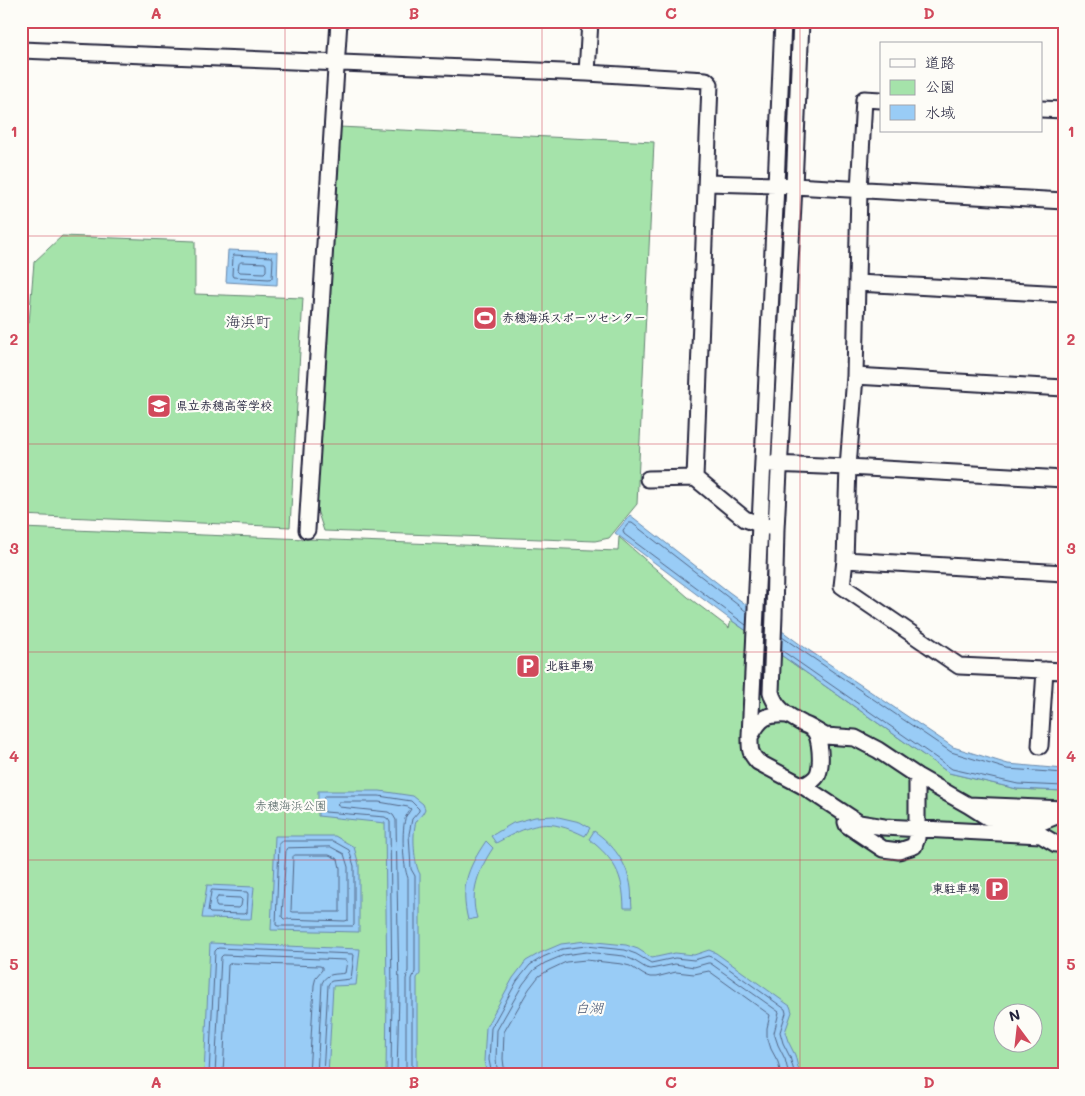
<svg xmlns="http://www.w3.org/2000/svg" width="1085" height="1096" font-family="Mali,'Klee One',sans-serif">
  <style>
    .green { fill: #a5e3aa; stroke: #648272; fill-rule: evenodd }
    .water { fill: #99ccf6; stroke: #6988ab }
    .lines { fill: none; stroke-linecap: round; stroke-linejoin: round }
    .shore { stroke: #526686; stroke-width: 1 }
    .minor-casing { stroke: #22223b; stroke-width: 19 }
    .minor { stroke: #fdfcf7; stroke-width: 15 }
    .grid { fill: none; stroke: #d1495b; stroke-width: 1; stroke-opacity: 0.55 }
    .labels { text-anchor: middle; stroke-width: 4.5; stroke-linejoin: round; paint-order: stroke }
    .poi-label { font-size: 12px; font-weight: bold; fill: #22223b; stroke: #fdfcf7; text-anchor: start }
    .park-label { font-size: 12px; fill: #495c5c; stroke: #fdfcf7 }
    .water-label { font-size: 14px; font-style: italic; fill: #465573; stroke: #fdfcf7 }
    .quarter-label { font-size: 15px; fill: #22223b; stroke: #fdfcf7 }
    .neatline { fill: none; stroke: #d1495b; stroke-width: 2 }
    .grid-label { font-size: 16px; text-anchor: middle; font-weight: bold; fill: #d1495b }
  </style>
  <rect width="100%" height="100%" fill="#fdfcf7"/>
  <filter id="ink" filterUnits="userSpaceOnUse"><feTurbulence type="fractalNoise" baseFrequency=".02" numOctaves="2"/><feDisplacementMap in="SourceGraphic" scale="10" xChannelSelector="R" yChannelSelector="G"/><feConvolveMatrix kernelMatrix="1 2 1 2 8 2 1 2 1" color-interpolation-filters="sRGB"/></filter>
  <g filter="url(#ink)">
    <path class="green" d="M339,127L654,142L637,504L609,538L595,541L324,531L312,495Z
      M62,236L195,241V294L303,298L290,527L21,515V323H29L34,262Z
      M21,528L618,551L619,537L688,597L729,628L731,620L949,773L1017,789L1064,791V1075H21ZM1002,1014H1032V1044H1002Z"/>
    <path class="water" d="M228,250L278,252L277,285L226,282Z
      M630,515L729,592L801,645L953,747L1008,764L1064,769V791L1017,789L949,773L731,620L615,533Z
      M318,791H380L413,796L423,804L425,809C423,815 418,818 416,822C412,833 414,865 420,874V974L417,978V1075H386L387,993L385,823L318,816Z
      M554,816L580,822L590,828L585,836C577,832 568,828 559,826C537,820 515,833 496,843L491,836L513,823L535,817Z
      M594,831C613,844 628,864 631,888C632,895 631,901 632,908H624C623,874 615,860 589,839Z
      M275,836H335L354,847L359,865V932L271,930Z
      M486,841L493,848C479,869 469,893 477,918L468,920C460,887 467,869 486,841Z
      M207,885L254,887L251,919L202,918Z
      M586,941L626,945L638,949L652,958L675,953L694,955L709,950L716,953L790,1006L792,1012L785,1032L788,1041L795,1055L800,1075H487L484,1061L486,1027L513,978L526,961L540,953L561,944Z
      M210,943L360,949L356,985L333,986L328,1075H204Z"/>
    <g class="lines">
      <path class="shore" d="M234,255L272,257L273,259L272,278L269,279L233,277L232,275L233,257Z
        M241,262L265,263L266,265V271L264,273L240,272L238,270L239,264Z
        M746,625L624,534L623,530L629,523H632L747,612
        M782,637L951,752L1007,769L1064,773
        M781,650L952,769L1018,784L1064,786
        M282,841H333L349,850L354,866V925L353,926H278L276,925L279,844Z
        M331,847L344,854L348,867V920L345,921L284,919L282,917L286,849L288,848Z
        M295,855H329L338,859L340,868V912H293L291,911L293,857Z
        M212,890L247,892L248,894L247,913L244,914L210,913L208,911L211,892Z
        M218,897L240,898L242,900L241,906L239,908L217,907C215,905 215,899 218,897Z
        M209,1075L215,951L218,948L352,954L354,955L351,979L332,981L330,982L328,985L323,1075
        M215,1075L221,957L223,955L345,960L347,961L345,973C336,975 327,972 322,983L317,1075
        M223,1075L228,965L231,963L320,966L322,967V970L316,977L314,985L309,1075
        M391,1075L392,993L390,822L388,819L385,817L325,812C322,808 322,798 325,796H379L411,801L419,809V811L412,819L409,834L411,869L415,876V972L412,979V1075
        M397,1075L399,993L396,820L393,815L388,812L339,807L337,804L339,802H379L408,807L411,809C409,812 408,814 406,816C401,828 403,867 408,878V971L406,979V1075
        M492,1075L489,1060L491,1028L517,981L530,965L543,957L562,949L586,946L625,950L636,954L651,963L675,958L694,960L708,956L714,958L785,1009L786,1013L780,1032L783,1043L790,1057L795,1075
        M498,1075L496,1060L497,1030L523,984L534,970L545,963L564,955L586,952L624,956L633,960L646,968L651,969L675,964L694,967L708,963H710L779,1012L774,1033L778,1045L785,1059L789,1075
        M505,1075L503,1059L504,1032L529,989L539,976L549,970L566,962L586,960L622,964L630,966L644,975L650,977H656L676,972L694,974L709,971L770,1015L767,1028V1036L771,1049L778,1062L781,1075"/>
      <g class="minor-casing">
        <path id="minor" d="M783,21L776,185L750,736C750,748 749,753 758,762L803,786L859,823L884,827L1041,835L1056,844
          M801,21L794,186L776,529L774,615L771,692C775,709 789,716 803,724C806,725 810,727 813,729C821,737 822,764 818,774C815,780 809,783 803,786
          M21,50L587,73L706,80L710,84L695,478L745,519L759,524L776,529
          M587,73L590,21
          M881,100L864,99L859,190L855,376L848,467L845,560L842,586L959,666L1064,671
          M1041,109L1064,110
          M707,183L776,185L1064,201
          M857,283L1064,294
          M855,376L1064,388
          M771,464L848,467L1064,479
          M648,479L695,478
          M307,530L339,21
          M845,560L1064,573
          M813,729L825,736L855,738L878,750L917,776L968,805L1064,809
          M751,735C761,717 766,714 787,715
          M1040,746L1045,670
          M968,805L987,817L1044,821L1064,813
          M846,822L847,825L883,849L899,851L914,846L917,838V776"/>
      </g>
      <use href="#minor" class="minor"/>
    </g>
  </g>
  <path class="grid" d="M285,21V1075M542,21V1075M800,21V1075M21,236H1064M21,444H1064M21,652H1064M21,860H1064"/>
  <defs>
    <g id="stadium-square" transform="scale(1.25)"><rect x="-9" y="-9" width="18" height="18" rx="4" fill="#d1495b" stroke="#fdfcf7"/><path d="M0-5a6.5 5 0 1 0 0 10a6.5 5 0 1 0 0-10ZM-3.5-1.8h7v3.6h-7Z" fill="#fff"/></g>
    <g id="school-square" transform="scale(1.25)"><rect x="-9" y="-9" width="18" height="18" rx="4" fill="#d1495b" stroke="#fdfcf7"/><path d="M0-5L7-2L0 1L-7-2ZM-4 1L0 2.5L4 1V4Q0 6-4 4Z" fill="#fff"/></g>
    <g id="parking-square" transform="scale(1.25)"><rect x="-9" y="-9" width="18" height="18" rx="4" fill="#d1495b" stroke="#fdfcf7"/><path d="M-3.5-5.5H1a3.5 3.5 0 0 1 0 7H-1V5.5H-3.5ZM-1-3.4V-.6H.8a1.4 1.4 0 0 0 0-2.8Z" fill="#fff"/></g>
  </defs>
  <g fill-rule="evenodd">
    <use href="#stadium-square" x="485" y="318"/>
    <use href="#school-square" x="159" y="406"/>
    <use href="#parking-square" x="528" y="666"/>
    <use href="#parking-square" x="997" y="889"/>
  </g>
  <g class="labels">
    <g class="poi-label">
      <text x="502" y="322">赤穂海浜スポーツセンター</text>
      <text x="176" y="410">県立赤穂高等学校</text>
      <text x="546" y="670">北駐車場</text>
      <text x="980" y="893" text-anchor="end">東駐車場</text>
    </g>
    <g class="park-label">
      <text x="291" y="810">赤穂海浜公園</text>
    </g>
    <g class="water-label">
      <text x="589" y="1013">白湖</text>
    </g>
    <g class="quarter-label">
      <text x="248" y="327">海浜町</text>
    </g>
  </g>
  <rect width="1085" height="1096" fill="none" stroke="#fdfcf7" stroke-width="55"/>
  <rect x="880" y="42" width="162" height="90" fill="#fdfcf7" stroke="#a5a5ac"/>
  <rect x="890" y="59" width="25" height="8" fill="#fdfcf7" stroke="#a5a5ac"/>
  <text x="925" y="68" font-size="15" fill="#22223b">道路</text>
  <rect x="890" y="80" width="25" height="15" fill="#a5e3aa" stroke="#a5a5ac"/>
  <text x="925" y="92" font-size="15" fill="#22223b">公園</text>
  <rect x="890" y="105" width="25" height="15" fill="#99ccf6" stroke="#a5a5ac"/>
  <text x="925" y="118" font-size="15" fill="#22223b">水域</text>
  <g transform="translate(1018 1028) rotate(345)"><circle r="24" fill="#fdfcf7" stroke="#a5a5ac"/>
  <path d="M0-4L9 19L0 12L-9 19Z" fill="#d1495b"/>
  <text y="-8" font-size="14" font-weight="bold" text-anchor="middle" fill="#22223b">N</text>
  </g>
  <rect x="28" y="28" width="1030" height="1040" class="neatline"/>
  <g class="grid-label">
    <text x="156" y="19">A</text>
    <text x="414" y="19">B</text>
    <text x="671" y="19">C</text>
    <text x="929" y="19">D</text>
    <text x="14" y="137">1</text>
    <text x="1071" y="137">1</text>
    <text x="14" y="345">2</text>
    <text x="1071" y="345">2</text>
    <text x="14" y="554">3</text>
    <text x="1071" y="554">3</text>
    <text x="14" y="762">4</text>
    <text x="1071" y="762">4</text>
    <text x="14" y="970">5</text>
    <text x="1071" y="970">5</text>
    <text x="156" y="1088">A</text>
    <text x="414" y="1088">B</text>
    <text x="671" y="1088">C</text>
    <text x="929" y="1088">D</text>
  </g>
</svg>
